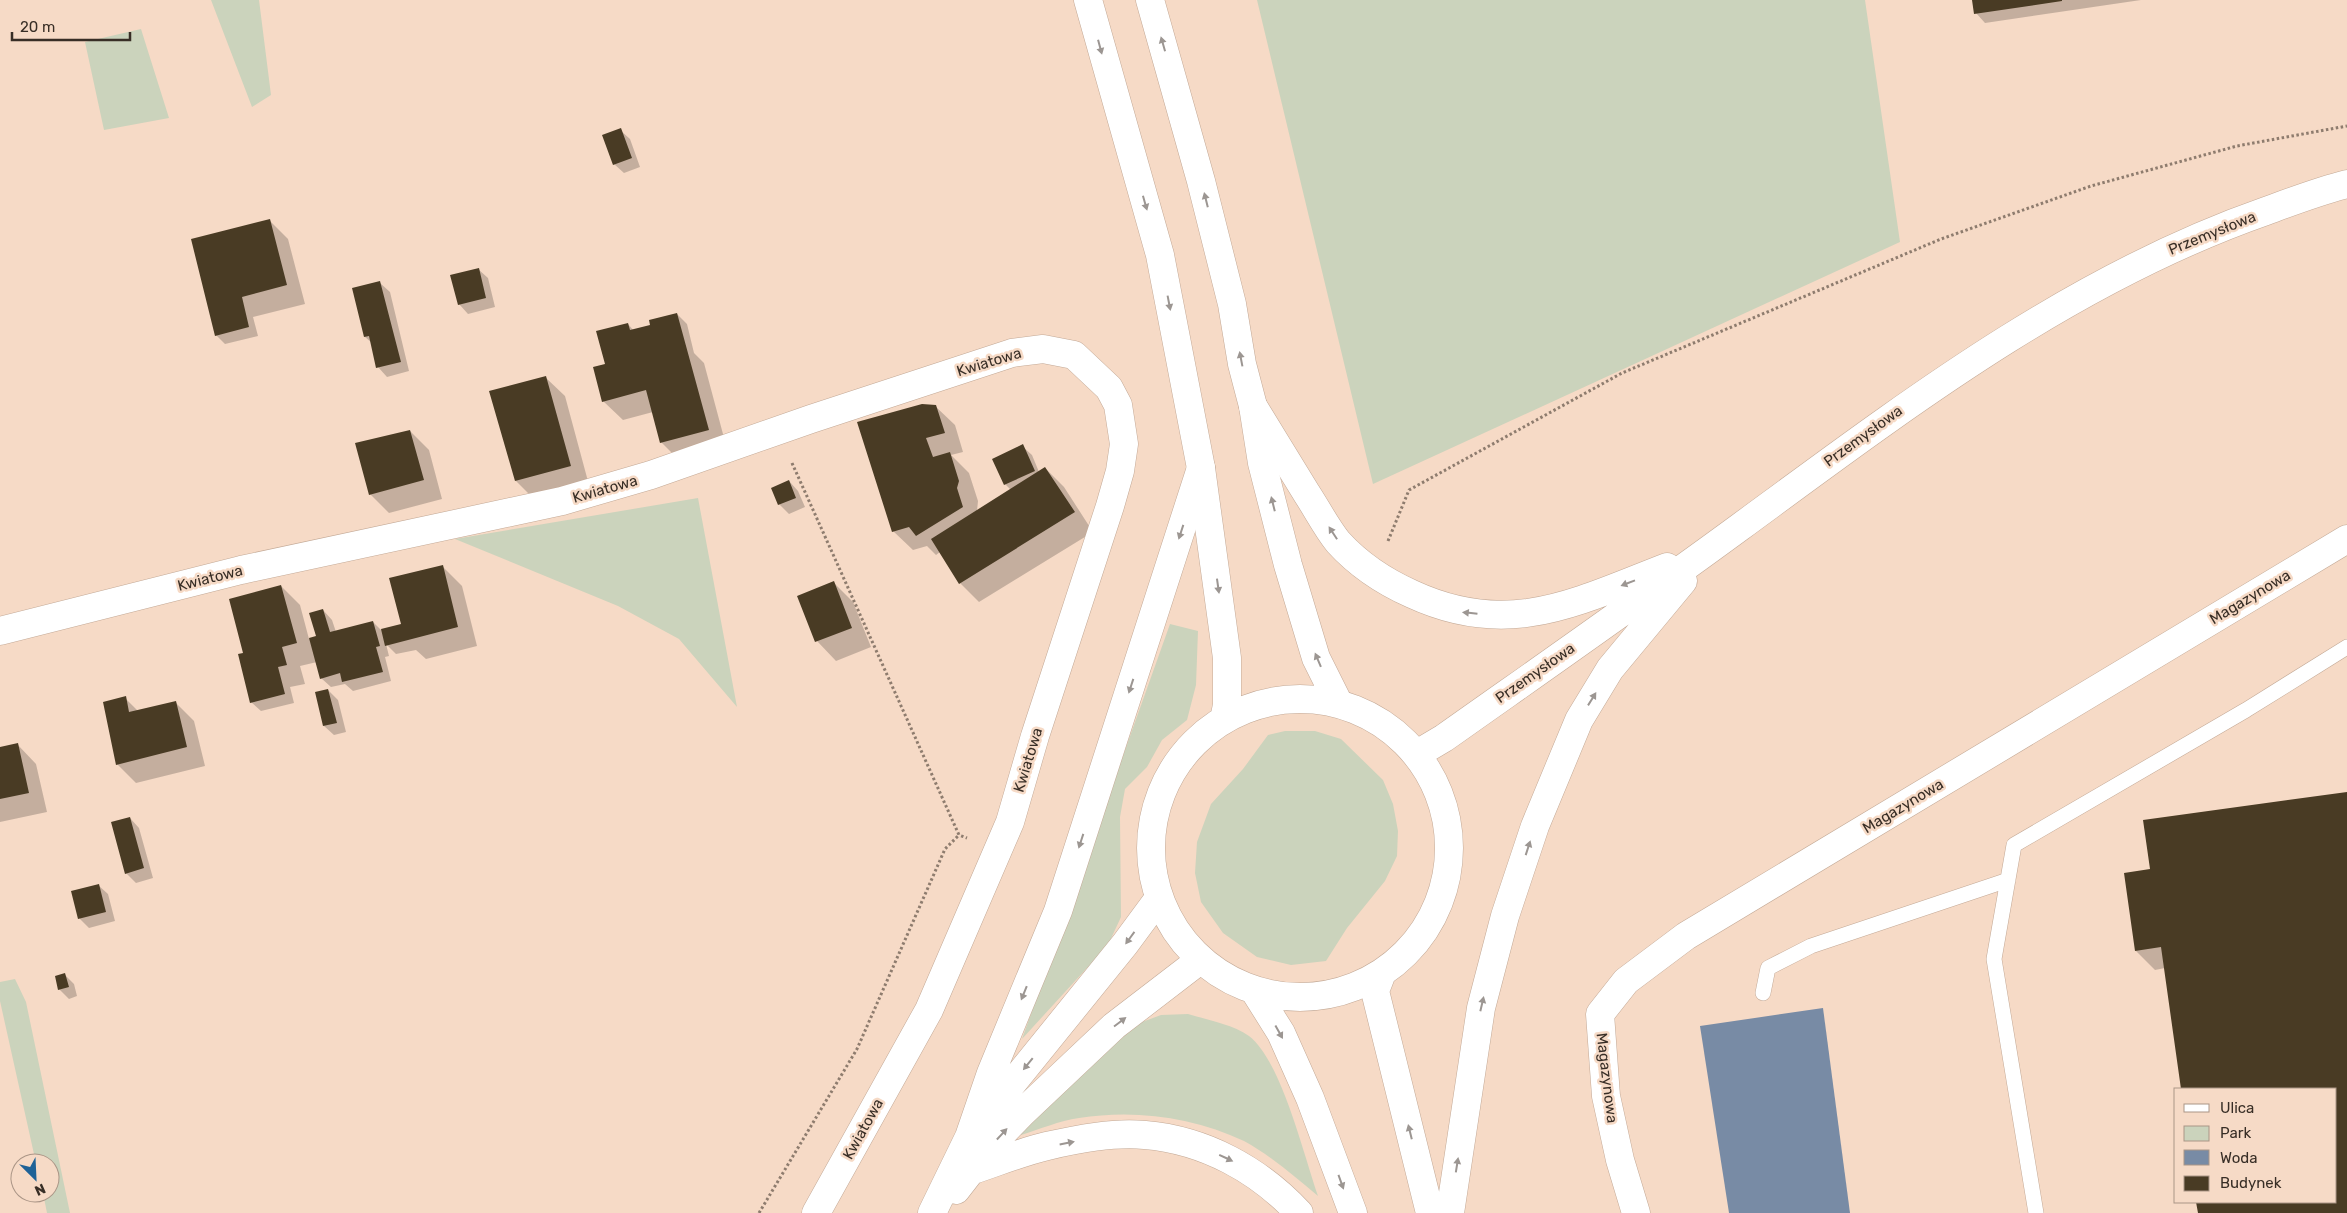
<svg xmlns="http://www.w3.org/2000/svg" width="2347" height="1213" font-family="Rubik,sans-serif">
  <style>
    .green { fill: #cbd3bc }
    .water { fill: #788ba5 }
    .shadow { fill: #0003 }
    .building { fill: #493b24 }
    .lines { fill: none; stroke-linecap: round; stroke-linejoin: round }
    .service-casing { stroke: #c3a996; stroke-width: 16 }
    .minor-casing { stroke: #c3a996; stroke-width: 29 }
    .tertiary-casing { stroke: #c3a996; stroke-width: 29 }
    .secondary-casing { stroke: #c3a996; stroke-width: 29 }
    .trunk-casing { stroke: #c3a996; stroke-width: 29 }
    .path { stroke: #8e7c6e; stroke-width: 3; stroke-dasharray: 2.5 2.5; stroke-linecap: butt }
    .service { stroke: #fff; stroke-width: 15 }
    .minor { stroke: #fff; stroke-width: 28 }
    .tertiary { stroke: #fff; stroke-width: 28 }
    .secondary { stroke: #fff; stroke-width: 28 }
    .trunk { stroke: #fff; stroke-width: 28 }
    .oneway { fill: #9c9692 }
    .labels { text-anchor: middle; stroke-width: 5; stroke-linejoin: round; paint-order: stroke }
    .street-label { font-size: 15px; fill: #382e26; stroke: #f6dac6 }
  </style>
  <rect width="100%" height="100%" fill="#f6dac6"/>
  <path class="green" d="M211,0H259L271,95L252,107Z
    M1257,0H1865L1900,242L1373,484Z
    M141,29L169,118L104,130L85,42Z
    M698,498L737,707L679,639L618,606L455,539Z
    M1170,624L1198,631L1196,685L1187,720L1162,740L1147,767L1125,789L1120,817L1121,917L1108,945L1022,1039Z
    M1285,731H1315L1341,739L1383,780L1393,804L1398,831L1397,856L1385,881L1347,928L1326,961L1291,965L1257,957L1223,933L1201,902L1195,873L1197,842L1211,804L1243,769L1268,735Z
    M15,979L26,1002L70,1213H47L43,1193H50V1163H36L0,1001V982Z
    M1188,1014C1207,1020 1232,1024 1249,1036C1281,1060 1304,1156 1318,1196C1295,1177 1270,1155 1244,1141C1194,1117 1134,1109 1079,1118C1059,1121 1040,1129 1021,1135V1129L1134,1025L1161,1015Z"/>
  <path class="water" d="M1823,1008L1850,1213H1729L1700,1026Z"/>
  <path class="shadow" d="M1974,0H2141L1985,23L1976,13Z
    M620,130L630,139L640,167L624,173L614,164Z
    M269,220L288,239L305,304L253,317L258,336L225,344L216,335Z
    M478,269L488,278L495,307L468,314L459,304Z
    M380,283L390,292L409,371L387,377L378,367L372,343L365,337Z
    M677,314L687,324L694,353L704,363L727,449L680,461L661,442L653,412L623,420L603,401L606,365L628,324L634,331L652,326Z
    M545,377L565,396L589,485L535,500L516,481Z
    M935,406L955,425L963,452L951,455L969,473L978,501L977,511L1011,490L1005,484L1022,446L1032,455L1039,472L1045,468L1064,487L1093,532L979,602L960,583L940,552L936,555L927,546L913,550L893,531Z
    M410,431L429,450L442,499L389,513L370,494Z
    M789,481L798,491L805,507L789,514L779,504Z
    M443,567L462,586L477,646L426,659L416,650L396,654L386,644L389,656L385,657L391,681L353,691L345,684L331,687L321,678L317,662L300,666L305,684L290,687L294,703L261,711L251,702L245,654L281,586L300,605L309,639L317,637L323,610L332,620L336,632L373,622L381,630L403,625Z
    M834,583L853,602L871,647L836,661L817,641Z
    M328,690L338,700L346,732L334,735L324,726Z
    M125,698L138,711L175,702L194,721L205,766L136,783L117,764Z
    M17,744L36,764L47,812L0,822V748Z
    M2347,793V1213H2199L2197,1202H2336V1089H2182L2165,968L2155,970L2136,951L2150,870Z
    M130,818L139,828L153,878L136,883L126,873Z
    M98,885L108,894L115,921L89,928L80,919L73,892Z
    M65,975L74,984L77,996L69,999L59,989Z"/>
  <path class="building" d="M1972,0H2062V1L1974,14Z
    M621,128L632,158L613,165L602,135Z
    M270,219L287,285L242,297L249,327L215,336L191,239Z
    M479,268L486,298L458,305L450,275Z
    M380,281L401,362L376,368L369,336L364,337L352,288Z
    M677,313L709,430L660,443L646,390L602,402L593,367L605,364L596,331L628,323L630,330L650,325L649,320Z
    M546,376L571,466L515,481L489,391Z
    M922,404L936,405L945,433L926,438L933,457L950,452L959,481L957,488L963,507L916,536L909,527L892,532L857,422Z
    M410,430L424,480L369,495L355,443Z
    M1023,444L1035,471L1004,485L992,459Z
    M1045,467L1075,512L959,584L931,539Z
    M789,480L796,498L778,505L771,488Z
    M443,565L458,627L385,646L381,629L401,624L389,578Z
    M834,581L852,628L815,642L797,596Z
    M281,585L297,643L282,647L287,665L278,667L285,694L250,703L238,654L243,653L229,599Z
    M323,609L330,632L373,621L380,646L376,647L383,672L342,682L340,673L320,679L309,638L316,636L309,613Z
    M328,689L337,723L323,726L315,692Z
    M126,696L129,712L176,701L187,747L116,765L103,702Z
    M18,743L29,793L0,799V747Z
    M2347,792V1213H2198L2196,1202H2336V1089H2181L2161,947L2135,951L2124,873L2150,869L2143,820Z
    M130,817L144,868L125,874L111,822Z
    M99,884L106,912L78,919L71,891Z
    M65,973L69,987L58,990L55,976Z"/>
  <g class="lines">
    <g class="service-casing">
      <path id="service" d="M1763,993L1768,968L1811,946L2008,880
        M2036,1213L1994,959L2014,845L2246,710L2347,647"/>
    </g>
    <g class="minor-casing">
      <path id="minor" d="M0,631L241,570L562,501L651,475L811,419L1012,353L1043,349L1074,355L1109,388L1118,405L1124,444L1120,471L1110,506L1035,736L1010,822L929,1010L816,1213
        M1636,1213L1620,1160L1606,1096L1600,1014L1626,981L1686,936L2347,539"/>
    </g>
    <g class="tertiary-casing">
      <path id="tertiary" d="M1253,406C1271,435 1289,465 1307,494C1317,509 1326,527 1338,542C1358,564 1385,582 1412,594C1509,639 1576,602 1667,567
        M1417,754L1444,738C1543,668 1642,599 1740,527C1905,406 2071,279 2266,211C2293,201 2319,191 2347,184
        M1450,1213L1481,1008L1505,916L1535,826L1579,720L1610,669L1683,581"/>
    </g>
    <g class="secondary-casing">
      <path id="secondary" d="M981,1122L1125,944L1159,898
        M970,1171C995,1163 1021,1152 1047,1146C1078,1139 1113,1132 1145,1135C1205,1140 1259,1170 1299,1213
        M956,1190L991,1145L1023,1112L1114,1026L1200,960
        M932,1213L969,1137L991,1073L1058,911L1201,468"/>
    </g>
    <g class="trunk-casing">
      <path id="trunk" d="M1088,0L1160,255L1201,468L1227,658V705L1224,720
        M1150,0L1201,181L1232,304L1242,364L1253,406L1262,463L1288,565L1316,658L1339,704
        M1151 848a149 149 0 1 1 298 0a149 149 0 1 1-298 0Z
        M1382,973L1375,991L1430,1213
        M1254,990L1281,1033L1310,1098L1353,1213"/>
    </g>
    <path class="path" d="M792,463L959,835L967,838
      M1388,541L1409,490L1622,373L1941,239L2091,186L2237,146L2347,126
      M759,1213L857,1049L945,849L959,835"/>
    <use href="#service" class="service"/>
    <use href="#minor" class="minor"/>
    <use href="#tertiary" class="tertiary"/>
    <use href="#secondary" class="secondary"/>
    <use href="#trunk" class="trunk"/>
  </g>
  <defs><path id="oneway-solid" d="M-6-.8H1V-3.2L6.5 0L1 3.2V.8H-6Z" transform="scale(1.25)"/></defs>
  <g class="oneway">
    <use href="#oneway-solid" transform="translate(1163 44) rotate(-106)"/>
    <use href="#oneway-solid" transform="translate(1100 47) rotate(75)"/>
    <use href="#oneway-solid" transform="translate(1206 200) rotate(-104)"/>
    <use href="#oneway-solid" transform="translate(1145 203) rotate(74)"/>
    <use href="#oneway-solid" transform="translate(1169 303) rotate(79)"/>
    <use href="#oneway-solid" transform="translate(1241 359) rotate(-101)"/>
    <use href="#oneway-solid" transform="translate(1273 504) rotate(-104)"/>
    <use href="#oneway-solid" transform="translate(1181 532) rotate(108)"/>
    <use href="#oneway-solid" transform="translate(1333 533) rotate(-123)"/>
    <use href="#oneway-solid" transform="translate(1628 583) rotate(159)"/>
    <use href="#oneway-solid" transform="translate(1218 586) rotate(82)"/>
    <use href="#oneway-solid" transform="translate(1470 613) rotate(-174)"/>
    <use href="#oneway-solid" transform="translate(1318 660) rotate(-113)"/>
    <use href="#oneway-solid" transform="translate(1131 686) rotate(108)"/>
    <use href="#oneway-solid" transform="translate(1592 699) rotate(-58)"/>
    <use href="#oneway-solid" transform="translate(1081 841) rotate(108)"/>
    <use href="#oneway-solid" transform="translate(1528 848) rotate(-72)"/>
    <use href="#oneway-solid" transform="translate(1130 938) rotate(126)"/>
    <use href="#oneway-solid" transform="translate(1024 993) rotate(112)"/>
    <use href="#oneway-solid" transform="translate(1482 1004) rotate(-77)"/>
    <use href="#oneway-solid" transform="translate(1120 1022) rotate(-37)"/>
    <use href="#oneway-solid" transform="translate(1279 1032) rotate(61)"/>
    <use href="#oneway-solid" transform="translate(1028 1064) rotate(129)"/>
    <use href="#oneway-solid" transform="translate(1410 1132) rotate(-104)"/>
    <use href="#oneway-solid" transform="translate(1002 1134) rotate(-47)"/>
    <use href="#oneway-solid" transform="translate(1067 1143) rotate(-11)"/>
    <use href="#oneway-solid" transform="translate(1226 1158) rotate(25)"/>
    <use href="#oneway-solid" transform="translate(1457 1165) rotate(-81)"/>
    <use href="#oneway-solid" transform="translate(1341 1182) rotate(70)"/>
  </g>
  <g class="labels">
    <g class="street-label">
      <text transform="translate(2212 233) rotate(-22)" y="5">Przemysłowa</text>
      <text transform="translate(989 362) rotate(-17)" y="5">Kwiatowa</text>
      <text transform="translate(1863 436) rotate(-36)" y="5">Przemysłowa</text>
      <text transform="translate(605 489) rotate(-16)" y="5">Kwiatowa</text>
      <text transform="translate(210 578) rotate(-14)" y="5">Kwiatowa</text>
      <text transform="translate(2250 597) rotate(-31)" y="5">Magazynowa</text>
      <text transform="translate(1535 673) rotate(-35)" y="5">Przemysłowa</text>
      <text transform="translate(1028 760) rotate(-73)" y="5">Kwiatowa</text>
      <text transform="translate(1903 806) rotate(-31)" y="5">Magazynowa</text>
      <text transform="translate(1607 1078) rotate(83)" y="5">Magazynowa</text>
      <text transform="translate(863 1129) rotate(-61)" y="5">Kwiatowa</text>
    </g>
  </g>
  <rect x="2174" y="1088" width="162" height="115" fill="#f6dac6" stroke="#aa9586"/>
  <rect x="2184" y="1104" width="25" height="8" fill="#ffffff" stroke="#aa9586"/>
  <text x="2220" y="1113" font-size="15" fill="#382e26">Ulica</text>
  <rect x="2184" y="1126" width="25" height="15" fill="#cbd3bc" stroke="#aa9586"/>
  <text x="2220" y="1138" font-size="15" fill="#382e26">Park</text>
  <rect x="2184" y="1150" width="25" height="15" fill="#788ba5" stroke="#aa9586"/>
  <text x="2220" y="1163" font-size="15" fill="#382e26">Woda</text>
  <rect x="2184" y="1176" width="25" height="15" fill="#493b24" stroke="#aa9586"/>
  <text x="2220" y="1188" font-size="15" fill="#382e26">Budynek</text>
  <g transform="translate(35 1178) rotate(156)"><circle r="24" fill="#f6dac6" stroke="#aa9586"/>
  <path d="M0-4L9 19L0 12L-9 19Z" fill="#1e6297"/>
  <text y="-8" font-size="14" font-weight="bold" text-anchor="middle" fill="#382e26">N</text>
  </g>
  <path d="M12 32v8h118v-8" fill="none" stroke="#382e26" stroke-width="2.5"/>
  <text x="20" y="32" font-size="15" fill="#382e26" stroke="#f6dac6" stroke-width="4" paint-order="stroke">20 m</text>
</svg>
